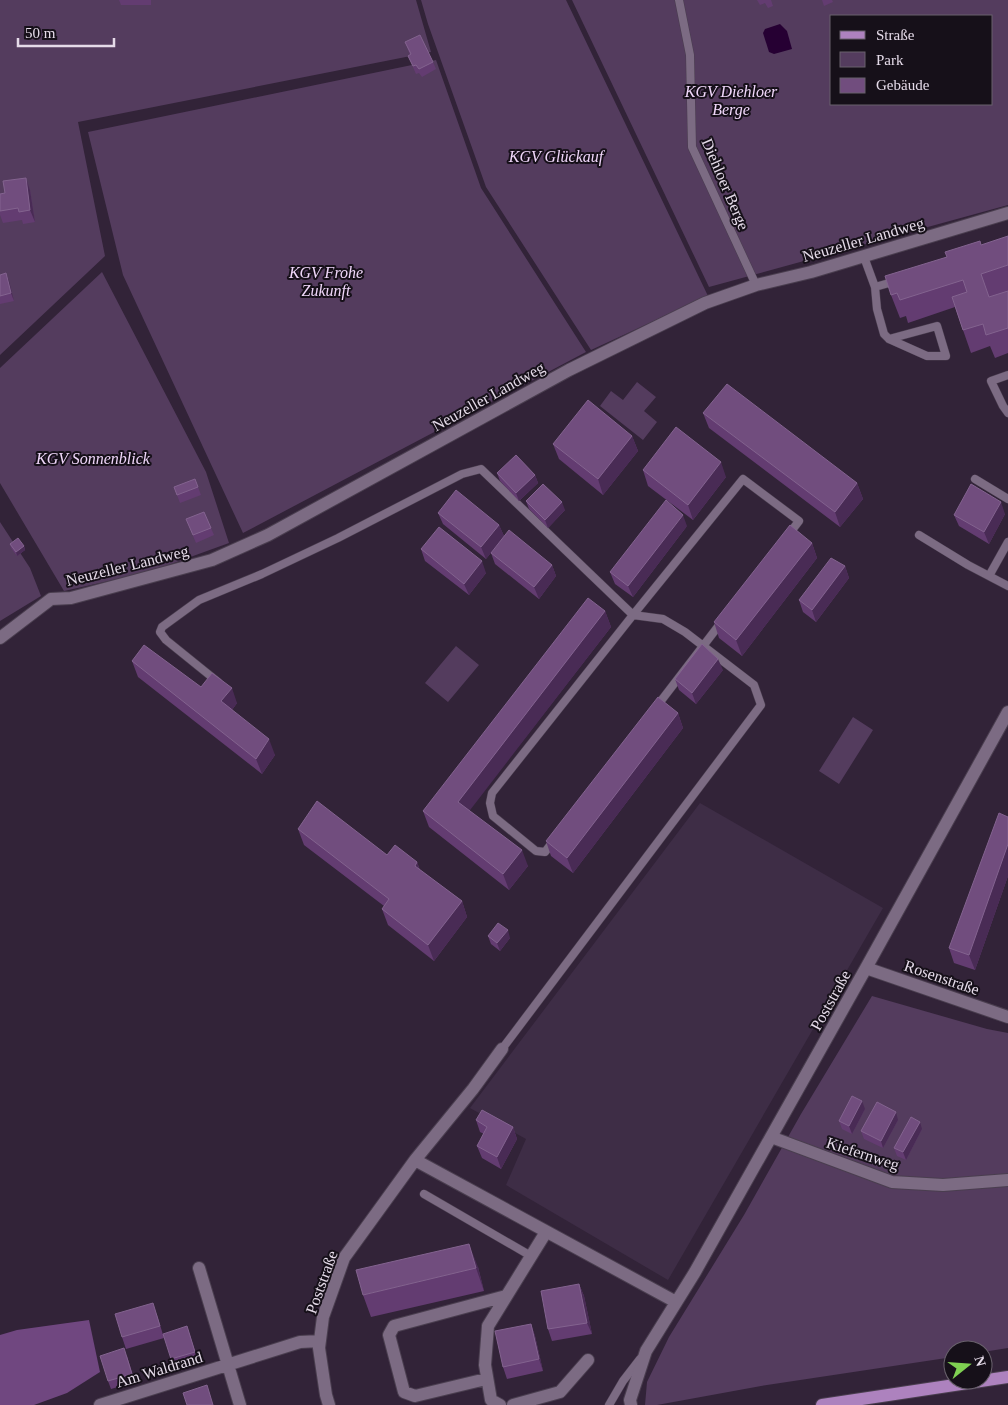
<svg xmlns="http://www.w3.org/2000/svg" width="1008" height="1405" font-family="'Times New Roman',serif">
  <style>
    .built { fill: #3e2d46 }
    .green { fill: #543c5e; fill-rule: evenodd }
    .forest { fill: #704780 }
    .water { fill: #260033 }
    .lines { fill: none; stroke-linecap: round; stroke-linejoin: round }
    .service-casing { stroke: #4a3e4f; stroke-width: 9 }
    .minor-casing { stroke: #4a3e4f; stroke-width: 14 }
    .primary-casing { stroke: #4a3e4f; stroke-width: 14 }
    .service { stroke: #7c6b83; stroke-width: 8 }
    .minor { stroke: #7c6b83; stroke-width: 12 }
    .primary { stroke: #ad82be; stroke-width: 12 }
    .wall { fill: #633c71 }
    .shaded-wall { fill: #492b55 }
    .building { fill: #714d7e; stroke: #83638f }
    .labels { text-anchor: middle; stroke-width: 4; stroke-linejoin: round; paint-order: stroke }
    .park-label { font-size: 16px; font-style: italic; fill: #f0d7fa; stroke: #161019 }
    .street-label { font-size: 16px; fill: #e5dbe9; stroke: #161019 }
  </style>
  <rect width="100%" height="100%" fill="#322338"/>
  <path class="built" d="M700,803L883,908L668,1280L506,1185L526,1139L470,1108Z"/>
  <path class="green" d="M0,0H416L431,52L78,122L105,256L0,355Z
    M421,0H566L708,296L591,350L486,187L428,24Z
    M572,0H1008V205L709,287ZM832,16H992V104H832Z
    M436,60L481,188L586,352L243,533L123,275L88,132Z
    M102,272L206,472L229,543L149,572L64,591L0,483V368Z
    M637,382L656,397L644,411L657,422L643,440L600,406L611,391L623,400Z
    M0,522L30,568L41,596L0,621Z
    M456,646L479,665L448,702L425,683Z
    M853,717L873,730L839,784L819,771Z
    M872,996L987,1029L1008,1033V1348L983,1352V1350H953V1357L761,1386L657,1405H645L647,1382L669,1337L744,1215L801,1114Z"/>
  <path class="forest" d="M89,1320L100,1372L67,1393L34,1405H0V1335L17,1330Z"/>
  <path class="water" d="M780,24L787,31L792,49L774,54L769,52L763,33L765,29Z"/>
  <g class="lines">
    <g class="service-casing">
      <path id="service" d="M679,0L690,55L692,147L756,285
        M864,257L875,287L896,281
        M875,287L877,309L884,334L889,339L927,356H946L937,326L889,339
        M1008,375L991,381L1003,406L1008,413
        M743,479L799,521L545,852L536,851L493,816L490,803L492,793L633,615Z
        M975,479L1008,499
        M919,535L968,565L1008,586
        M989,576L1008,542
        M218,682L166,640L160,632L162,627L199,600L262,574L338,538L462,474L481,469L633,615L663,619L685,632L754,685L761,705L502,1049
        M424,1194L531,1256
        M609,1405L623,1381L640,1359"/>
    </g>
    <g class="minor-casing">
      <path id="minor" d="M0,638L51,599L71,598L212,560L268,535L569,370L705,303L756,285L811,272L1008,213
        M866,968L1008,1017
        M771,1137L892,1182L943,1185L1008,1180
        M415,1160L676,1302
        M199,1268L240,1405
        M486,1379L415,1396L404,1392L389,1335L394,1326L506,1296
        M100,1405L300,1342L320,1341
        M329,1405L326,1395L319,1348L323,1317L344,1258L415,1160L473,1089L502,1049
        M500,1405L491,1400L485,1365L488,1326L546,1232
        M513,1405L560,1392L588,1360
        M631,1405L630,1400L646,1351L695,1272L866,968L1008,712"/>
    </g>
    <g class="primary-casing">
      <path id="primary" d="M822,1405L1008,1377"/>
    </g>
    <use href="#service" class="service"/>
    <use href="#minor" class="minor"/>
    <use href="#primary" class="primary"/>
  </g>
  <path class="wall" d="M119,0H151V5H121Z
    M757,0H772H771L773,6L768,8L765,3L760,5Z
    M822,0H832L833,2L824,6Z
    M405,42L433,62L436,69L422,77L419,73L416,74L408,56L410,55Z
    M26,178L30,190L35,222L23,224L22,220L3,223L0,215V194L5,193Z
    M1008,236V353L995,358L990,346L971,353L955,307L908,323L906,316L900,318L891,295L947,257Z
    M6,273L14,301L0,304V275Z
    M703,413L857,483L863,499L840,527L709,428Z
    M632,436L638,451L603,495L559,459L553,444Z
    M643,470L726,477L693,520L648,486Z
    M497,473L535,475L538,483L519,501L500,481Z
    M195,479L201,495L180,503L174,487Z
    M526,501L565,510L548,528L529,509Z
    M204,512L214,535L196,543L186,519Z
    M438,513L499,525L504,536L486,559L443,524Z
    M1005,514L989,544L959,526L954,515Z
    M687,526L633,597L615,584L610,572Z
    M812,543L817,558L742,656L719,638L714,622Z
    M10,544L24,546L25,550L17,556L11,548Z
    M421,549L486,573L469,595L425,561Z
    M491,553L552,565L556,576L539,599L495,564Z
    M845,566L849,578L816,622L803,612L799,600Z
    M605,611L611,627L469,810L528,866L509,890L429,827L423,811Z
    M132,661L201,687L237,703L232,710L275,755L262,774L138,677Z
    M723,670L696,704L679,690L675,679Z
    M678,713L683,728L573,873L551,856L546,841Z
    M1008,817V876L975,970L954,963L949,948Z
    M298,829L387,855L417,862L420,870L462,901L467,917L434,961L388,925L382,909L384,906L304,845Z
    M488,936L510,938L500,951L491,944Z
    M865,1109L852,1134L842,1129L839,1121Z
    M476,1120L513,1127L517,1139L501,1169L482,1158L477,1146L484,1134L480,1132Z
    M898,1120L883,1148L864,1139L861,1131Z
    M922,1129L906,1160L897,1156L894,1148Z
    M478,1267L484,1291L371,1317L363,1295Z
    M579,1284L584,1296L592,1334L552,1341L548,1329Z
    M157,1315L164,1338L126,1349L122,1337Z
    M531,1324L535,1336L543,1371L507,1379L503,1367Z
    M187,1326L198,1360L174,1367L171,1359Z
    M127,1356L135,1382L111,1389L108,1381Z"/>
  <path class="shaded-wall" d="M26,178L30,190L35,222L30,210Z
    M6,273L9,281L14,301L11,293Z
    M632,436L638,451L603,495L598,479Z
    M721,462L726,477L693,520L688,505Z
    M535,475L538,483L519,501L516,493Z
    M857,483L863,499L840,527L835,512Z
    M562,502L565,510L548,528L545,520Z
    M1001,502L1005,514L989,544L984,532Z
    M683,515L687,526L633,597L628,586Z
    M499,525L504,536L486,559L481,547Z
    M812,543L817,558L742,656L736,640Z
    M24,546L25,550L17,556L16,552Z
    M482,561L486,573L469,595L464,584Z
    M552,565L556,576L539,599L534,587Z
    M845,566L849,578L816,622L812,610Z
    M605,611L611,627L464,818L458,802Z
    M718,659L723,670L696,704L692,693Z
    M232,688L237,703L227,717L221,701Z
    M678,713L683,728L573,873L567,858Z
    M269,739L275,755L262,774L256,759Z
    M1008,844V876L975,970L969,955Z
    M522,850L528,866L509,890L503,874Z
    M417,862L422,878L415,866Z
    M462,901L467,917L434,961L428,945Z
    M508,930L510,938L500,951L497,943Z
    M862,1101L865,1109L852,1134L849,1126Z
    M896,1112L898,1120L883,1148L881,1141Z
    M920,1122L922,1129L906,1160L903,1152Z
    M513,1127L517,1139L501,1169L497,1157Z
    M469,1244L478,1267L484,1291L476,1268Z
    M579,1284L584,1296L592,1334L587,1323Z
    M531,1324L535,1336L543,1371L539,1359Z"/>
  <path class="building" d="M420,35L433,62L419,69L416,65L413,66L408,56L411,54L405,42Z
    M26,178L30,210L19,212L18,208L0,211V194L5,193L3,181Z
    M1008,236V265L981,274L989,297L1008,291V328L986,335L983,324L963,330L952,297L967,292L963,280L900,300L897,293L891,295L885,276L947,257L945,252L980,241L981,245Z
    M6,273L11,293L0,296V275Z
    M727,384L857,483L835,512L703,413Z
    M588,400L632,436L598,479L553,444Z
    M676,427L721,462L688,505L643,470Z
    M516,455L535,475L516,493L497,473Z
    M195,479L198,487L177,495L174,487Z
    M543,484L562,502L545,520L526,501Z
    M971,484L1001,502L984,532L954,515Z
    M456,490L499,525L481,547L438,513Z
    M666,500L683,515L628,586L610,572Z
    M204,512L211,528L193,535L186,519Z
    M790,525L812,543L736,640L714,622Z
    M439,527L482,561L464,584L421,549Z
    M509,530L552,565L534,587L491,553Z
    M18,538L24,546L16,552L10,544Z
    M831,558L845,566L812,610L799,600Z
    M588,598L605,611L458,802L522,850L503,874L423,811Z
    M702,644L718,659L692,693L675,679Z
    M144,645L201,687L212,673L232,688L221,701L269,739L256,759L132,661Z
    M658,697L678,713L567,858L546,841Z
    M317,801L387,855L395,845L417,862L415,866L462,901L428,945L382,909L389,899L298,829Z
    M999,813L1008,817V844L969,955L949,948Z
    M498,923L508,930L497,943L488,936Z
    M852,1096L862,1101L849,1126L839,1121Z
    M877,1102L896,1112L881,1141L861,1131Z
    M482,1110L513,1127L497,1157L477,1146L487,1127L476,1120Z
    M911,1117L920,1122L903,1152L894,1148Z
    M469,1244L476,1268L363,1295L356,1270Z
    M579,1284L587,1323L548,1329L541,1291Z
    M153,1303L160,1326L122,1337L115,1314Z
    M531,1324L539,1359L503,1367L495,1331Z
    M187,1326L195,1352L171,1359L163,1334Z
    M124,1348L132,1374L108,1381L100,1356Z
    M207,1385L213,1405H187L183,1393Z"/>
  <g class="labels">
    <g class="park-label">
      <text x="731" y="97">KGV Diehloer<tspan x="731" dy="18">Berge</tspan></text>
      <text x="556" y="162">KGV Glückauf</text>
      <text x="326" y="278">KGV Frohe<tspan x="326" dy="18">Zukunft</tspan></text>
      <text x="93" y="464">KGV Sonnenblick</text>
    </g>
    <g class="street-label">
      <text transform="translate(726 184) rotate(67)" y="6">Diehloer Berge</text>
      <text transform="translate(863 239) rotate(-16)" y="6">Neuzeller Landweg</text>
      <text transform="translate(488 396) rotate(-29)" y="6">Neuzeller Landweg</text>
      <text transform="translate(127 565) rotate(-14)" y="6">Neuzeller Landweg</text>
      <text transform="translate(942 977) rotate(19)" y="6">Rosenstraße</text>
      <text transform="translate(830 1000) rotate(-61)" y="6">Poststraße</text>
      <text transform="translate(863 1153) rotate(18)" y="6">Kiefernweg</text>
      <text transform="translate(321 1282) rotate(-70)" y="6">Poststraße</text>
      <text transform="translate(159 1369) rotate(-17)" y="6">Am Waldrand</text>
    </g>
  </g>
  <rect x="830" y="15" width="162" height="90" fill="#161019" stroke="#69616c"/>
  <rect x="840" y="31" width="25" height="8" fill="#ad82be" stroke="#69616c"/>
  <text x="876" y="40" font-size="15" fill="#e5dbe9">Straße</text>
  <rect x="840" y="52" width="25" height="15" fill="#543c5e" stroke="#69616c"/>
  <text x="876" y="65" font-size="15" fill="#e5dbe9">Park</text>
  <rect x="840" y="78" width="25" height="15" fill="#714d7e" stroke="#69616c"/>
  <text x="876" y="90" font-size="15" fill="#e5dbe9">Gebäude</text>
  <g transform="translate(968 1365) rotate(73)"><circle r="24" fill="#161019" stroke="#69616c"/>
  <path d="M0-4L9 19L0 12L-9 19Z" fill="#7fd052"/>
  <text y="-8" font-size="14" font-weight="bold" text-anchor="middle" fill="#e5dbe9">N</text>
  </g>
  <path d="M18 38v8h96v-8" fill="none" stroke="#e5dbe9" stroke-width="2.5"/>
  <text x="25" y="38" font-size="15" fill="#e5dbe9" stroke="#161019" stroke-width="4" paint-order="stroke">50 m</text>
</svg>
